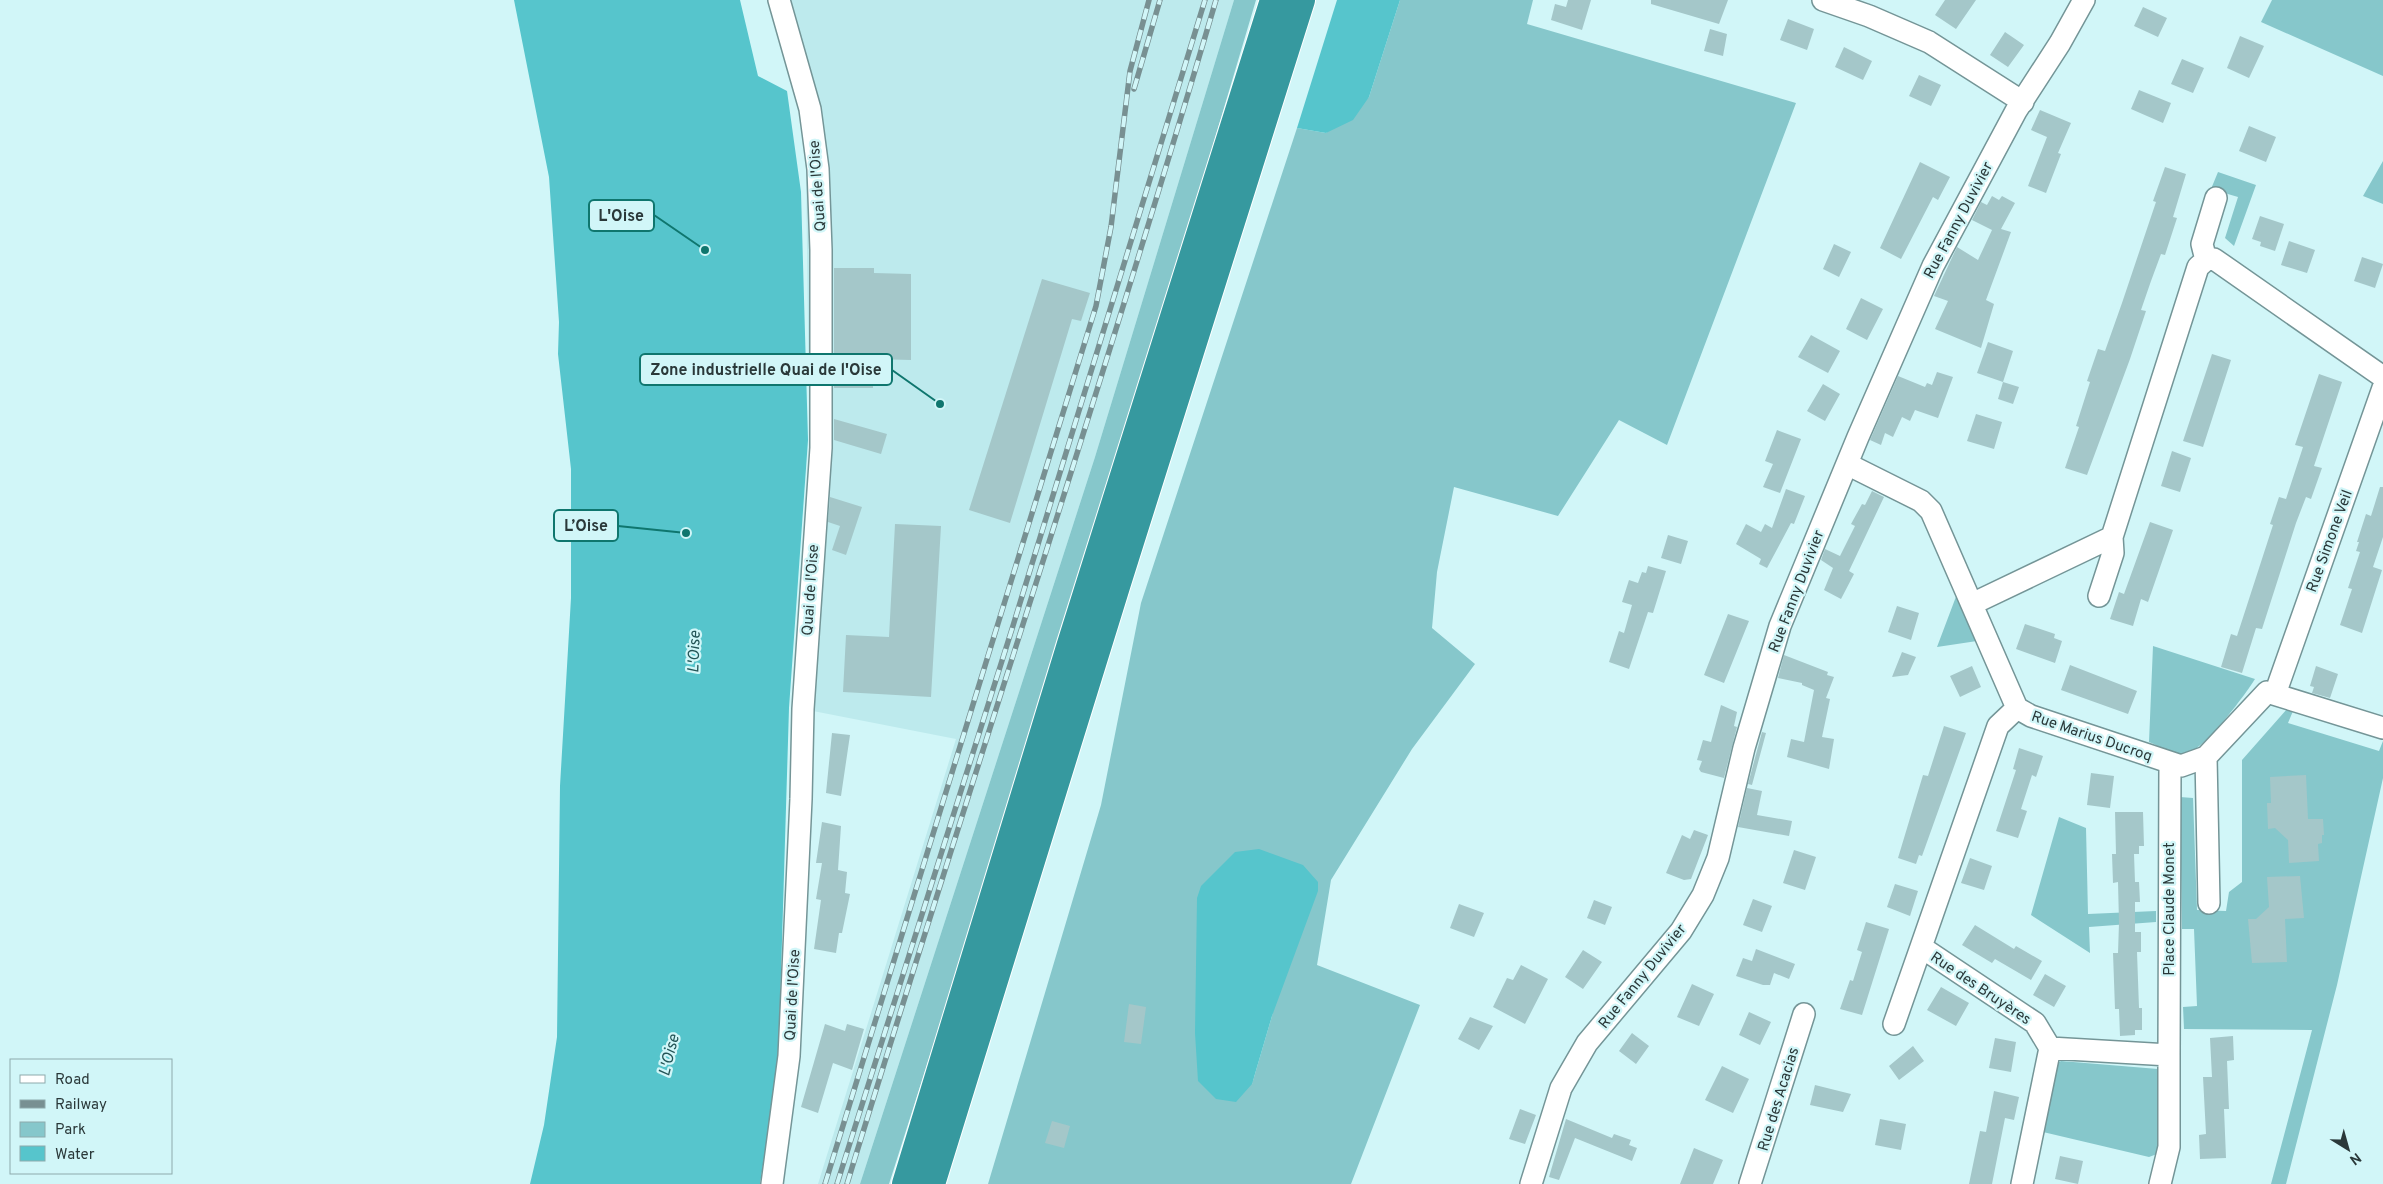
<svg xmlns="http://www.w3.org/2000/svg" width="2383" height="1184" font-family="Overpass,sans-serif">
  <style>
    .built { fill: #bdeaed }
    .green { fill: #86c7cb; fill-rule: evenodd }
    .water { fill: #56c5cc }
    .building { fill: #a4c7c9 }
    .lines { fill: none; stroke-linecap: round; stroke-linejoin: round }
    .minor-casing { stroke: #749597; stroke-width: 24 }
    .highway-casing { stroke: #fff; stroke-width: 30 }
    .minor { stroke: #fff; stroke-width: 21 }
    .highway { stroke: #36999f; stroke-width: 28 }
    .rail-casing { stroke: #789092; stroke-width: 5.5 }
    .rail { stroke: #d1f6f8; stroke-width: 4; stroke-dasharray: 11; stroke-linecap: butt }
    .labels { text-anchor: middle; stroke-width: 4.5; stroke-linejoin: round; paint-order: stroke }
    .street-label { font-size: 15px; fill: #2a3839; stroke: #d1f6f8 }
    .water-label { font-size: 16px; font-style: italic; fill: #235456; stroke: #d1f6f8 }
    .leader { fill: none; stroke: #0f766e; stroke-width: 2 }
    .callout-dot { fill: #0f766e; stroke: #d1f6f8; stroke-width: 2 }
    .callout { fill: #d1f6f8; stroke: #0f766e; stroke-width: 2 }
    .callout-label { font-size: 16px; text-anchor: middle; font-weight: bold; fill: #2a3839 }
  </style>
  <rect width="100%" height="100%" fill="#d1f6f8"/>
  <path class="built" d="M778,0H1234L1095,457L860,1184H818L956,739L813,711L805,96Z"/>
  <path class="green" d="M1234,0H1256L1118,465L889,1184H860L1095,457Z
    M1400,0H1533L1527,24L1796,103L1667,445L1619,420L1558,516L1454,487L1437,572L1432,628L1475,664L1412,749L1331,880L1317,965L1420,1005L1351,1184H988L1101,805L1141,603L1297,128L1326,133L1369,97ZM1303,865L1272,1016L1252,1084Z
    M2272,0H2383V76L2261,22Z
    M2383,161V204L2363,196Z
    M2218,172L2256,185L2234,246L2225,238L2238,197L2211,189Z
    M1957,594L1977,641L1937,647Z
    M2153,646L2255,679C2245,695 2203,752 2185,754C2174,755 2159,746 2149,742Z
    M2287,709L2293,711L2288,723L2379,751L2383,741V778L2337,985L2286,1184H2271L2312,1030L2184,1029L2183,1007L2197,1006L2194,929H2182L2180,797L2193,798L2197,910L2226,911L2229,892L2242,882V760Z
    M2059,817L2086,828L2088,914L2156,911V922L2089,927L2090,953L2031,915Z
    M2061,1061L2158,1069L2162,1078L2163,1146L2157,1154L2149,1157L2043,1132L2056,1064Z"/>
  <path class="water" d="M514,0H740L758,76L787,91L801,192L808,440L789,708L779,1040L775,1088L760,1184H530L544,1125L557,1037L560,786L571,598V469L558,354L559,322L549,177Z
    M1337,0H1400L1369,97L1353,120L1326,133L1297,128Z
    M1259,849L1303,865L1318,882V891L1272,1016L1252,1084L1236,1102L1216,1099L1198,1081L1195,1033L1197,898L1201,886L1235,852Z"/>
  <path class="building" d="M1568,0H1591L1582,30L1551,20L1555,4L1566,7Z
    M1651,0H1728L1719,24L1651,4Z
    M1945,0H1976L1956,29L1935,15Z
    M2143,7L2167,18L2158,37L2134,26Z
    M1788,19L1814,29L1807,50L1780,40Z
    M1710,29L1727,34L1723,56L1704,51Z
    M2005,32L2024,45L2008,67L1990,55Z
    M2240,36L2264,46L2249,78L2227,68Z
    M1844,47L1872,61L1863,80L1835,67Z
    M2182,59L2204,68L2193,93L2171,84Z
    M1919,75L1941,85L1931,106L1909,96Z
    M2139,90L2171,103L2163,123L2131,109Z
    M2040,110L2071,123L2058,153L2061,154L2046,193L2028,186L2047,137L2031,130Z
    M2249,126L2276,137L2266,162L2239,151Z
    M1920,162L1950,177L1938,200L1933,197L1901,259L1880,248Z
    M2165,167L2186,174L2173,217L2177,218L2165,255L2161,254L2151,281L2141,310L2146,311L2130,359L2087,475L2065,468L2079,427L2076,426L2090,382L2087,381L2098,349L2105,351L2122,303L2156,202L2153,201Z
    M1992,196L1999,200L2002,196L2015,203L2001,229L2011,232L1986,300L1994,304L1981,348L1935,329L1948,301L1934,296L1957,247L1978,260L1992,230L1972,220L1981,202L1987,205Z
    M2260,216L2284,224L2275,251L2260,246L2261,242L2252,239Z
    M2289,241L2315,250L2307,273L2281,265Z
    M1834,244L1851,252L1839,277L1823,269Z
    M2362,257L2383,264L2375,288L2354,281Z
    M834,268H874V273L911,274V360L873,359V388H834Z
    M1042,279L1090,293L1081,321L1072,319L1010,523L969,510Z
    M1861,298L1883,309L1867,340L1846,329Z
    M1811,335L1840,351L1828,373L1798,357Z
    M1988,342L2013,351L2003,382L1977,373Z
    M2212,354L2231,360L2203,447L2183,441Z
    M1937,372L1953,377L1938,418L1915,410L1910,421L1902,417L1893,437L1885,433L1881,445L1870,440L1898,376L1925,387L1927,383L1932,385Z
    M2319,374L2342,382L2314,466L2322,468L2311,499L2306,497L2296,523L2262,629L2256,628L2242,673L2221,667L2231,634L2237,636L2273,525L2270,524L2279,497L2286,499L2303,447L2295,445Z
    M2003,382L2019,387L2013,404L1998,399Z
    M1823,384L1840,394L1825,421L1807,411Z
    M1976,414L2002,422L1994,449L1967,441Z
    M834,419L887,434L881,454L834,440Z
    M1777,430L1801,439L1780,493L1763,487L1773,464L1765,461Z
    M2172,451L2191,458L2180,492L2161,486Z
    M2380,487H2383V537L2373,567L2382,570L2362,633L2340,625L2352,589L2348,588L2360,552L2356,551L2359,542H2357L2366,514L2371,516Z
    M1786,489L1805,496L1794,524L1791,523L1767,568L1759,564L1761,559L1736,544L1746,524L1761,532L1765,524L1772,528Z
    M1872,491L1884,497L1849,571L1854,574L1841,599L1824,590L1833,568L1821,560L1825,549L1840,556L1855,526L1851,524L1862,504L1865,505Z
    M830,497L862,507L846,555L832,550L840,526L828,522Z
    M2150,522L2173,530L2148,602L2141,599L2133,626L2110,619L2119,592L2124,594Z
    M895,524L941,526L931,697L843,692L846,635L889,637Z
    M1668,535L1688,541L1681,564L1661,558Z
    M1648,566L1666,571L1653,613L1648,612L1629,669L1609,662L1619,631L1624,633L1632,605L1622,602L1629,580L1638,583L1642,572L1646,573Z
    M1897,606L1919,613L1911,640L1888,632Z
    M1728,614L1749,621L1724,683L1704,675Z
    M2025,624L2055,634L2054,638L2062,641L2055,663L2016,649Z
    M1902,652L1916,657L1908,675L1892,677Z
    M1784,655L1828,672L1827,675L1834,677L1826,698L1830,699L1822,737L1834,739L1829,769L1787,757L1791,739L1804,742L1814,690L1802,685V683L1778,678Z
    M2070,665L2137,691L2128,714L2061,690Z
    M1972,666L1981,687L1960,697L1950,676Z
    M2316,666L2338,674L2330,698L2312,693L2314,687L2310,686Z
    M1721,705L1737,712L1734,726L1737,727L1724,778L1701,772L1699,769L1702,761L1697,760L1703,740L1711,742Z
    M1944,726L1966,733L1922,856L1919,855L1916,864L1898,858L1923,775L1928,776Z
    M1762,732L1766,733L1752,785L1748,784Z
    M832,733L850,735L841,796L826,793Z
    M2019,748L2043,756L2036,777L2032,775L2021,809L2027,811L2018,838L1996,831L2016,770L2013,769Z
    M2091,773L2114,776L2110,808L2087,805Z
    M2306,775L2308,819H2323L2324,835H2322V843L2318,844L2319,861L2289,863L2288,840L2275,828L2268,829L2267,803H2271L2270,777Z
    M1747,788L1762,791L1757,815L1792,821L1789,836L1738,827Z
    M2115,812H2143L2144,846H2139V854H2134L2135,882H2139L2140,902H2135V932H2141V952H2137L2139,1008H2142V1030H2135V1035L2120,1036L2119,1009H2115L2113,953H2118L2119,923L2118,882L2113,883L2112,854H2116Z
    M822,822L841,826L838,870L847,872L845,893L850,894L842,933H839L836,953L814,949L821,900L816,899L822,863H816Z
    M1694,830L1708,835L1691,879L1684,880L1666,873L1682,835L1690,839Z
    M1794,850L1816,857L1805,890L1783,883Z
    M1970,858L1992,866L1984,890L1961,883Z
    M2300,876L2304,918L2285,919L2287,962L2252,963L2248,919H2256L2269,907L2267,877Z
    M1895,884L1918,891L1910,916L1887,907Z
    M1753,899L1772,906L1762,932L1743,925Z
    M1594,900L1612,907L1605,925L1587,918Z
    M1459,904L1484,913L1474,937L1450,928Z
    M1866,922L1889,929L1862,1015L1840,1009L1850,980L1853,981L1862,952L1857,950Z
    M1975,925L2014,949L2016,946L2042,961L2031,980L1995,959L1992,963L1962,945Z
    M1756,949L1795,964L1789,979L1774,973L1770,985H1763L1736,976L1743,958L1752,961Z
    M1583,950L1602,962L1583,989L1565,977Z
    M1521,965L1548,979L1525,1024L1493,1007L1507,978L1513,980Z
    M2045,974L2066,986L2054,1007L2033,995Z
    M1692,984L1714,994L1699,1026L1677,1017Z
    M1941,987L1969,1003L1956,1026L1927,1010Z
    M1129,1004L1146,1007L1141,1044L1124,1042Z
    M1749,1012L1771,1022L1760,1045L1739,1035Z
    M1470,1017L1493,1026L1479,1050L1458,1039Z
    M825,1024L845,1031L847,1024L864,1029L852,1070L833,1063L818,1113L801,1107Z
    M1632,1033L1649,1046L1636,1064L1619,1051Z
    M2233,1036L2234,1060L2227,1061L2229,1109H2224L2226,1158L2200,1159L2199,1135L2206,1134L2203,1077H2212L2210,1038Z
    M1995,1038L2016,1042L2011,1072L1989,1068Z
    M1913,1046L1924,1061L1899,1080L1889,1066Z
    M1722,1066L1749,1079L1733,1113L1705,1100Z
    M1815,1085L1851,1094L1843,1112L1810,1105Z
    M1994,1091L2019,1097L2014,1120L2005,1118L1992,1184H1969L1980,1131L1986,1132Z
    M1520,1109L1536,1115L1525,1144L1509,1139Z
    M1566,1119L1612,1138L1614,1134L1631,1140L1629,1145L1637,1148L1632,1161L1575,1138L1559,1180L1549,1177Z
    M1880,1119L1906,1124L1901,1150L1875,1145Z
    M1052,1121L1070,1126L1064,1148L1045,1143Z
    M1694,1148L1723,1160L1713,1184H1680Z
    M2060,1156L2083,1161L2078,1184L2055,1179Z"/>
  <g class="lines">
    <g class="minor-casing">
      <path id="minor" d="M1823,0L1869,16L1929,42L2023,102
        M2206,260L2202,244L2216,198
        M1847,464L1921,501L1931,511L2017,708L2031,716L2181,766L2206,757L2267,692L2383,728
        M2099,596L2113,553L2112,537L2198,267L2206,260L2214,259L2383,377
        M1972,604L2112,537
        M2275,694L2383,388
        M2017,708L1998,726L1921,947L2035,1023L2050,1048L2169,1055V1147L2160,1184
        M2206,757L2209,903
        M1894,1024L1921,947
        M2169,1055L2170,763
        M772,1184L789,1056L801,799L803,709L821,448V250L818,169L810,109L779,0
        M1531,1184L1561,1088L1587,1043L1681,931L1703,895L1718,858L1744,748L1780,626L1858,437L1933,266L2016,111L2060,43L2084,0
        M1750,1184L1804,1014
        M2022,1184L2050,1048"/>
    </g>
    <g class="highway-casing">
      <path id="highway" d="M906,1184L1071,644L1274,0
        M931,1184L1117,583L1301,0"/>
    </g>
    <use href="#minor" class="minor"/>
    <use href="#highway" class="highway"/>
    <g class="rail-casing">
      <path id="rail" d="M1134,89L1160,0
        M825,1184L1096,306L1111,227L1130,71L1149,0
        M837,1184L1012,629L1205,0
        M847,1184C968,789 1099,397 1216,0"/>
    </g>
    <use href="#rail" class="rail"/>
  </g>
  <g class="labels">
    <g class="street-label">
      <text transform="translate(817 186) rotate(-94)" y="5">Quai de l'Oise</text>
      <text transform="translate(1958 220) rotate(-62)" y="5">Rue Fanny Duvivier</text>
      <text transform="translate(2329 541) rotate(-70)" y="5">Rue Simone Veil</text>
      <text transform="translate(810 590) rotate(-86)" y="5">Quai de l'Oise</text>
      <text transform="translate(1796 591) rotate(-69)" y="5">Rue Fanny Duvivier</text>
      <text transform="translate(2092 736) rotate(19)" y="5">Rue Marius Ducroq</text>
      <text transform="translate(2169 909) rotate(-90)" y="5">Place Claude Monet</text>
      <text transform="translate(1642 976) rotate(-51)" y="5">Rue Fanny Duvivier</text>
      <text transform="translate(1981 988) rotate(34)" y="5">Rue des Bruyères</text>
      <text transform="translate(792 995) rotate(-87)" y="5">Quai de l'Oise</text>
      <text transform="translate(1778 1099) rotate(-73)" y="5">Rue des Acacias</text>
    </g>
    <g class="water-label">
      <text transform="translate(693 652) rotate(-88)" y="6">L'Oise</text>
      <text transform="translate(668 1055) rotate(-76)" y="6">L'Oise</text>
    </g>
  </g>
  <path class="leader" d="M705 250L654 215M940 404L892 370M686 533L618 526"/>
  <g class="callout-dot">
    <circle cx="705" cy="250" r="5"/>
    <circle cx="940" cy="404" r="5"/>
    <circle cx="686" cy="533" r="5"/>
  </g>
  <g class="callout">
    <rect x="589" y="200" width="65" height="31" rx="5"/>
    <rect x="640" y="354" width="252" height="31" rx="5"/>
    <rect x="554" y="510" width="64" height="31" rx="5"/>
  </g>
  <g class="callout-label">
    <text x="621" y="221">L'Oise</text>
    <text x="766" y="375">Zone industrielle Quai de l'Oise</text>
    <text x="586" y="531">L’Oise</text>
  </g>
  <rect x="10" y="1059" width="162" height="115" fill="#d1f6f8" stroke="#8eaaac"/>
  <rect x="20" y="1075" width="25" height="8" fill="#ffffff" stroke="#8eaaac"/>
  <text x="55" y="1084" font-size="15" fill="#2a3839">Road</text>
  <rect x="20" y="1100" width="25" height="8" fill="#789092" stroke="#8eaaac"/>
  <text x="55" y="1109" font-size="15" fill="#2a3839">Railway</text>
  <rect x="20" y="1122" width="25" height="15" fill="#86c7cb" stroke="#8eaaac"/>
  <text x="55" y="1134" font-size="15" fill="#2a3839">Park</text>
  <rect x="20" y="1146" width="25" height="15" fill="#56c5cc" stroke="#8eaaac"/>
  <text x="55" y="1159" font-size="15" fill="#2a3839">Water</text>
  <g transform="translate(2348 1149) rotate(143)" stroke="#d1f6f8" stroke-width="4" paint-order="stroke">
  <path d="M0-4L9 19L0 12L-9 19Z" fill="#2a3839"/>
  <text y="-8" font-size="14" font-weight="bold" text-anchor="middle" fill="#2a3839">N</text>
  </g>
</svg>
